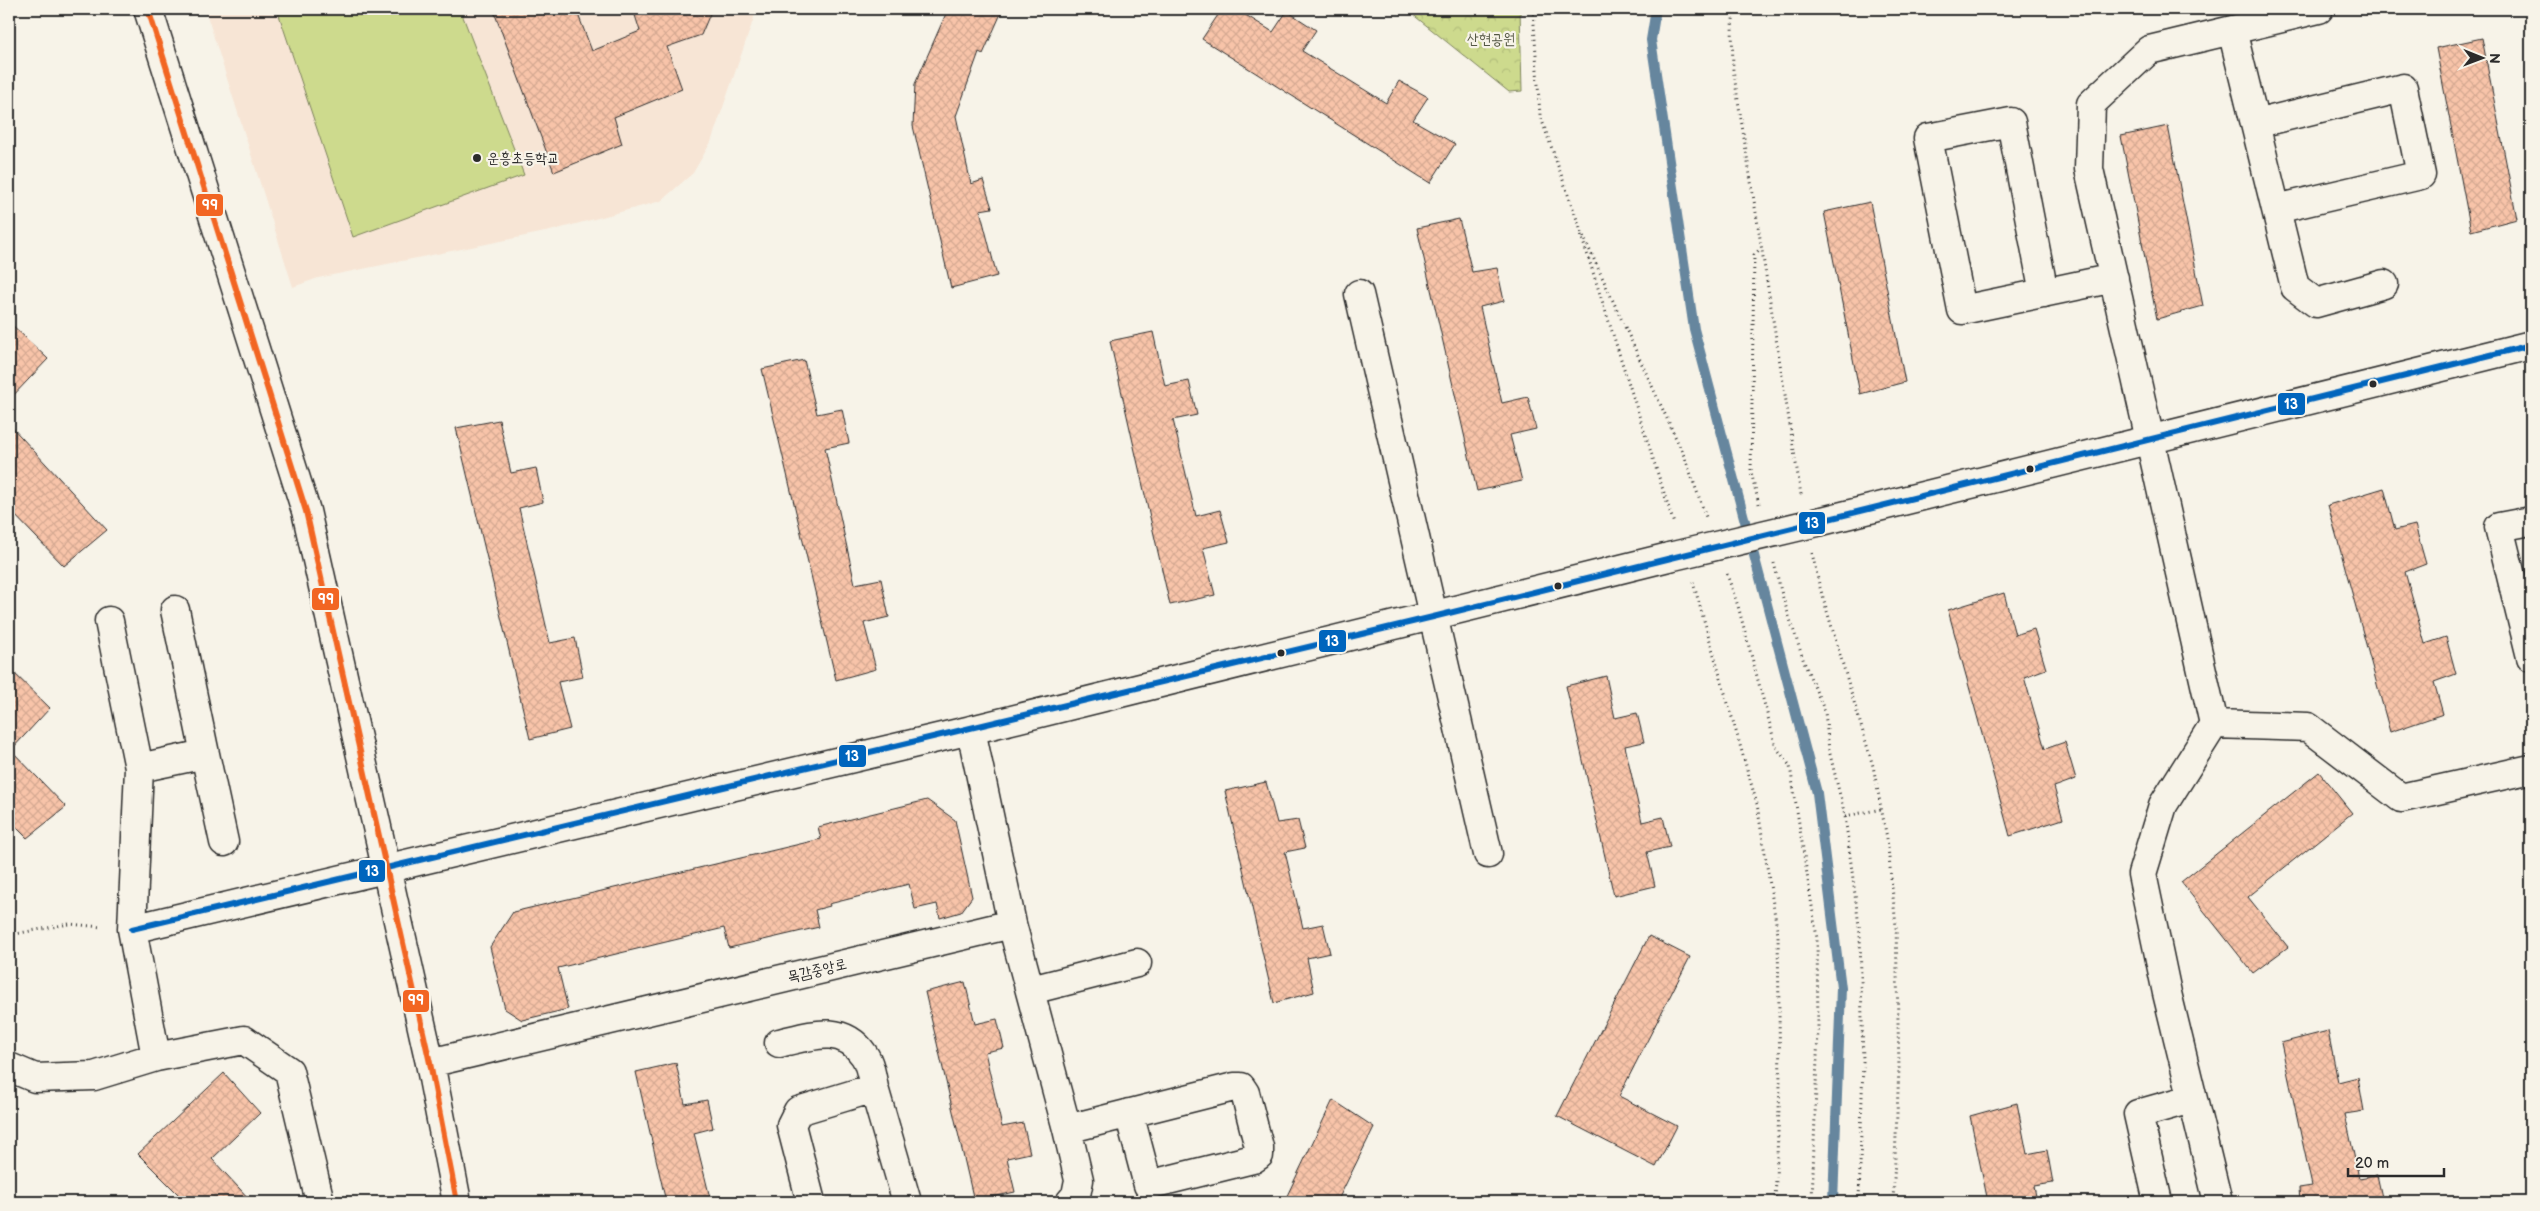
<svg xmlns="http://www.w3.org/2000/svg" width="2540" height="1211" font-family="'Balsamiq Sans','Poor Story',sans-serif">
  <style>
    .built { fill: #f7e5d5 }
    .park { fill: url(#park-crowns); stroke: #7c825c }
    .pitch { fill: #cdda8d; stroke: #7c825c }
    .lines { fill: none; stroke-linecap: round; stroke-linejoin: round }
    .stream { stroke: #66869e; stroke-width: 10 }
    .building { fill: url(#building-cross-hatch); stroke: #2b2b2b }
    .minor-casing { stroke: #2b2b2b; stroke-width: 31 }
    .path { stroke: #2b2b2b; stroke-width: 3; stroke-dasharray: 1 4; stroke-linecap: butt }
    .minor { stroke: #f7f3e8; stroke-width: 28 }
    .minor-bridge-casing { stroke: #2b2b2b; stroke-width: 31; stroke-linecap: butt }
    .minor-bridge { stroke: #f7f3e8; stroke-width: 28 }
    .bus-1-casing { stroke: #f7f3e8; stroke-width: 10 }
    .bus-2-casing { stroke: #f7f3e8; stroke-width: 10 }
    .bus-1 { stroke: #0065bd; stroke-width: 6 }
    .bus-2 { stroke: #f26522; stroke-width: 6 }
    .poi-dot { fill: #2b2b2b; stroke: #f7f3e8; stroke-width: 2 }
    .labels { text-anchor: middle; stroke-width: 4.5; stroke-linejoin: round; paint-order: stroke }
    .park-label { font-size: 15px; fill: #545744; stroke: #f7f3e8 }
    .poi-label { font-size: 15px; fill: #2b2b2b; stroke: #f7f3e8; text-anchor: start }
    .street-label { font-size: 15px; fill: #2b2b2b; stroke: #f7f3e8 }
    .line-badge { stroke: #f7f3e8; stroke-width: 2 }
    .badge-label { font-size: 14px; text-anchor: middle; font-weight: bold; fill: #fff }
  </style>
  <defs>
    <pattern id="park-crowns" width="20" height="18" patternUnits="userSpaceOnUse" patternTransform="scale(1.25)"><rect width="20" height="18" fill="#cdda8d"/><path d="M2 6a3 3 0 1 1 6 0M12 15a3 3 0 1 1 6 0" fill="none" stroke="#b0bb7a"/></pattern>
    <pattern id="building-cross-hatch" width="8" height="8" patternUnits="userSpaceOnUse" patternTransform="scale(1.25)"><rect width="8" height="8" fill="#f8c4a9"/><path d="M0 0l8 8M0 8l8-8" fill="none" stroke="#d5a992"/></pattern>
  </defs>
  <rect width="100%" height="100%" fill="#f7f3e8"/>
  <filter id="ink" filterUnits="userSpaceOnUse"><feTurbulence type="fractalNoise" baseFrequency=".02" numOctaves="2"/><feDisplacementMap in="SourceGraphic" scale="10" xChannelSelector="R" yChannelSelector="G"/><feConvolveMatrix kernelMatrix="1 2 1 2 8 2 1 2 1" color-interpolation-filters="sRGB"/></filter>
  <g filter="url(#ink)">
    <path class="built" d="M205,9H757L711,142L693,173L661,201L550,231L318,278L293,287Z"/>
    <path class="park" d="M1406,9H1520L1522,91L1509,92Z"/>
    <path class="pitch" d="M277,9H460L524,175L353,237Z"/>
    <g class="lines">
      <path class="stream" d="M1656,9L1651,40L1694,329L1817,793L1841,988L1833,1202"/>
    </g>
    <path class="building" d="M493,9H576L592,51L640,31L633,9H712L701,35L667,47L682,89L614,117L622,144L554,172Z
      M948,9H1003L983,54L979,52L956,116L971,184L983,180L992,208L980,210L997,276L951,288L913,126L915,84Z
      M1222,9H1236L1273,32L1287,11L1316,30L1302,51L1386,103L1399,81L1428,97L1413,120L1455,144L1430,183L1202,39Z
      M2482,38L2517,219L2471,231L2436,48Z
      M2168,126L2203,306L2157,319L2121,136Z
      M1870,202L1905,382L1860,394L1824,212Z
      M1459,219L1472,272L1497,268L1504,301L1480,307L1502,403L1528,397L1536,429L1510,435L1522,481L1477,491L1417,228Z
      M9,322L48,359L9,400Z
      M1153,332L1165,386L1189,381L1197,415L1173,420L1196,516L1220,510L1229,542L1203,548L1215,595L1170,605L1110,341Z
      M804,360L817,414L842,409L849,443L825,448L855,584L881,579L889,617L864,623L876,669L836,680L762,369Z
      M499,420L511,473L536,468L543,502L519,508L550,643L575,638L583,677L558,682L570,729L530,739L456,428Z
      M9,424L107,530L64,566L9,509Z
      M2384,488L2395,530L2415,525L2426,564L2405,572L2425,644L2446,637L2456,674L2434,682L2443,714L2390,732L2328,505Z
      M2004,593L2015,635L2034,629L2046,669L2024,677L2045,749L2065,742L2076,779L2054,787L2063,819L2010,836L1948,610Z
      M9,668L50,708L11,750L66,807L27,838L9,820Z
      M1606,676L1615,718L1637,713L1644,742L1625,746L1642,822L1663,817L1670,847L1647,852L1655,886L1614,896L1566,686Z
      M2319,772L2352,813L2248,897L2288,947L2253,973L2181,882Z
      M1266,782L1277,823L1298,820L1305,848L1285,852L1303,928L1323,924L1330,953L1307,958L1314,992L1274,1003L1225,791Z
      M927,800L955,820L972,897L961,912L940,918L937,904L915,909L909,884L829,904L830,906L815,910L819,927L729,948L724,928L558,968L568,1009L522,1020L505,1009L490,947L513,912L821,839L818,827Z
      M1649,936L1690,957L1619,1096L1677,1126L1656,1167L1557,1116Z
      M965,982L975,1024L997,1019L1004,1048L985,1052L1002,1127L1023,1123L1030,1153L1007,1158L1015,1192L974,1201L925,992Z
      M2328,1031L2338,1082L2358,1077L2364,1111L2345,1114L2359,1178L2377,1175L2383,1202H2300L2299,1188L2312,1186L2281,1043Z
      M676,1063L685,1104L707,1100L713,1128L694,1133L711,1202H666L636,1072Z
      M224,1073L260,1113L212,1159L252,1202H186L138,1154Z
      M1333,1100L1374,1127L1337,1202H1284Z
      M2017,1103L2027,1154L2047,1150L2053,1183L2034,1186L2037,1202H1988L1970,1116Z"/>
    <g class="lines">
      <g class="minor-casing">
        <path id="minor" d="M148,9L306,511L430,1063L457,1202
          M2319,9L2149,50L2091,104L2089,169L2214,724L2308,727L2401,798L2531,769
          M2232,30L2295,287L2316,303L2384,284
          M2255,124L2403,88L2421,175L2276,209
          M2044,293L2011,122L1928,138L1962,310L2114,278
          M1359,294L1488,854
          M1822,521L2531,345
          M2531,521L2499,527L2531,657
          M175,610L205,754
          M109,621L139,768L132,929L156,1057L244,1040L289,1071L320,1202
          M2214,724L2163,805L2142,874L2167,993L2218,1202
          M139,768L205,754L224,842
          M1012,924L1067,1129L1079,1180L1076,1195L1070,1202
          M132,929L971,730L1669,557
          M1031,990L1137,963
          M779,1043C810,1036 842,1023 864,1055C870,1063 872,1078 874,1088
          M430,1063L1012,924L971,730
          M9,1067L35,1078L94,1076L156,1057
          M1067,1129L1234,1087H1241L1245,1093L1259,1147V1155L1253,1159L1148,1185L1129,1113
          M811,1202L791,1125L798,1111L874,1088L907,1202
          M2158,1202L2138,1114L2191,1099"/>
      </g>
      <path class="path" d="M1533,9L1540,115L1581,231L1685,458L1706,517
        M1735,9L1732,25L1733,69L1801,495
        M1581,235L1674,524
        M1759,504L1751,472L1754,255L1760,249
        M1812,553L1819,584L1873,766L1887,838L1896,926L1899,1069L1893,1202
        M1774,563L1782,595L1804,662L1825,712L1829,750L1845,816L1860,934L1863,1062L1859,1202
        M1727,574L1738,606L1776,747L1790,766L1817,938L1818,1029L1812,1202
        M1693,582L1757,804L1778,935L1780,1086L1775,1202
        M1845,816L1882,809
        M9,935L69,924L102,927"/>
      <use href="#minor" class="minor"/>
      <g class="minor-bridge-casing">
        <path id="minor-bridge" d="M1669,557L1822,521"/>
      </g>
      <use href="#minor-bridge" class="minor-bridge"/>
      <g class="bus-1-casing">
        <path id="bus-1" d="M132,929L1433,617L2531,345"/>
      </g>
      <g class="bus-2-casing">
        <path id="bus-2" d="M148,9L306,511L430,1063L457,1202"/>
      </g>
      <use href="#bus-1" class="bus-1"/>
      <use href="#bus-2" class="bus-2"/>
    </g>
  </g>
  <g class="poi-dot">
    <circle cx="477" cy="158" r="5"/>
    <circle cx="2373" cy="384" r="4.5"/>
    <circle cx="2030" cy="469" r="4.5"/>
    <circle cx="1558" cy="586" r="4.5"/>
    <circle cx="1281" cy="653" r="4.5"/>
  </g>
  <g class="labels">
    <g class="park-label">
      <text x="1491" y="44">산현공원</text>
    </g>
    <g class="poi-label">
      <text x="487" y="163">운흥초등학교</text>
    </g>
    <g class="street-label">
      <text transform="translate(817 970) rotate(-13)" y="5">목감중앙로</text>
    </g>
  </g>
  <g class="line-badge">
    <rect x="195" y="193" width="29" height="24" rx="5" fill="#f26522"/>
    <rect x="2277" y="392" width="29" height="24" rx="5" fill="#0065bd"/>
    <rect x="1798" y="511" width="28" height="24" rx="5" fill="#0065bd"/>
    <rect x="311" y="587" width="29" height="24" rx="5" fill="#f26522"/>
    <rect x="1318" y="629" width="29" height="24" rx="5" fill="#0065bd"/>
    <rect x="838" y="744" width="29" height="24" rx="5" fill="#0065bd"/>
    <rect x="358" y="859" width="28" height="24" rx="5" fill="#0065bd"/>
    <rect x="402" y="989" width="28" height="24" rx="5" fill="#f26522"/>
  </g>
  <g class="badge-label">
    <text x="210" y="210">99</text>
    <text x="2291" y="409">13</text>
    <text x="1812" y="528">13</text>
    <text x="326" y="604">99</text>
    <text x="1332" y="646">13</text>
    <text x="852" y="761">13</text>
    <text x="372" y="876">13</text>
    <text x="416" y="1005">99</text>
  </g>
  <rect width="2540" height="1211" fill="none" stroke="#f7f3e8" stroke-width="30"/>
  <rect x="15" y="15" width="2510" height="1181" fill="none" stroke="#2b2b2b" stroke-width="2" filter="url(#ink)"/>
  <g transform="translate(2482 58) rotate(91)" stroke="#f7f3e8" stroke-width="4" paint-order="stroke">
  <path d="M0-4L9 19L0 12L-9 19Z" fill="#2b2b2b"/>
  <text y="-8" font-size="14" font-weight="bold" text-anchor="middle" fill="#2b2b2b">N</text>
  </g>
  <path d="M2348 1168v8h96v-8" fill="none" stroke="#2b2b2b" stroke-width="2.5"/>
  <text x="2355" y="1168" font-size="15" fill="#2b2b2b" stroke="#f7f3e8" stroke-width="4" paint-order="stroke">20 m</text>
</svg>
